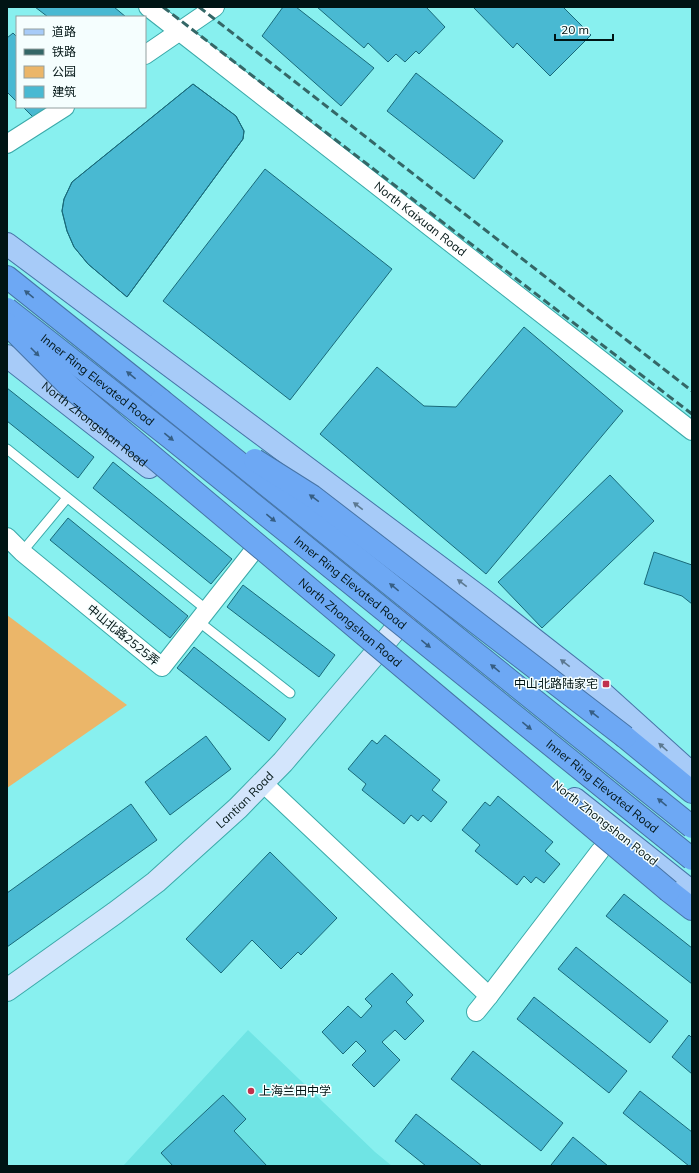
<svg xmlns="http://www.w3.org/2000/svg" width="699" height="1173" font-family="Mulish,'Noto Sans SC',sans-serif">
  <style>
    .built { fill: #6fe4e4 }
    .green { fill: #ebb669 }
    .building { fill: #49b9d2; stroke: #196a7a }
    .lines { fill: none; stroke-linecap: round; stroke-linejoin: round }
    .lane-casing { stroke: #3ba9a9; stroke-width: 11 }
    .street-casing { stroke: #3ba9a9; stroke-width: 20 }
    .secondary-casing { stroke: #3ba9a9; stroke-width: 24 }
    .primary-casing { stroke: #4774a6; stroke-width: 24 }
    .highway-casing { stroke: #4774a6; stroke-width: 24 }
    .lane { stroke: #fff; stroke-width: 9 }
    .street { stroke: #fff; stroke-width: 18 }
    .secondary { stroke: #d3e5fc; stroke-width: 22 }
    .primary { stroke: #a7cbf8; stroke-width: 22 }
    .highway { stroke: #6da8f4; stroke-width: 22 }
    .rail { stroke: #346767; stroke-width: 3; stroke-dasharray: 8 4; stroke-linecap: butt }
    .highway-bridge-casing { stroke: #4774a6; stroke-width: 24; stroke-linecap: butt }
    .highway-bridge { stroke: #6da8f4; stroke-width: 22 }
    .oneway { fill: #365e84 }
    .oneway2 { fill: #5c7991 }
    .poi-dot { fill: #c1314c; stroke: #f5fefe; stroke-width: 1.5 }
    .labels { text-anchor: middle; stroke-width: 3; stroke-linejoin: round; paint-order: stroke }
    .street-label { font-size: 12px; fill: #001414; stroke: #f5fefe }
    .poi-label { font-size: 12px; fill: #001414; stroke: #f5fefe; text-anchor: end }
  </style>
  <rect width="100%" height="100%" fill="#88f0ef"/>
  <path class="built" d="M248,1030L375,1152L392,1166H123Z"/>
  <path class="green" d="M7,615L127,705L7,788Z"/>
  <path class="building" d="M35,7H114L126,17H48Z
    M283,7H296L374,68L341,106L262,36Z
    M317,7H426L445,27L419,54L416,51L405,62L396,54L388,62L368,43L364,48Z
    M473,7H563L591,35L550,76L517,43L513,48Z
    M13,33L17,37V102L7,92V38Z
    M416,73L503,141L474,179L387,111Z
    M193,84L236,116L244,131L243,139L127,297L88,264L74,247L67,231L62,211L64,199L72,182Z
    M193,84L236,116L244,131L243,139L127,297L88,264L74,247L67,231L62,211L64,199L72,182Z
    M23,107H46L35,119Z
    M265,169L392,269L290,400L163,301Z
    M524,327L623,411L486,574L320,434L377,367L424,406L456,407Z
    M7,388L94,457L78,478L7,421Z
    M113,462L232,559L211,584L93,488Z
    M610,475L654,521L542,628L498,582Z
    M68,518L188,616L170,638L50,540Z
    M654,552L692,565V604L682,596L644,584Z
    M243,585L335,655L319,677L227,607Z
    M194,647L286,719L269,741L177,668Z
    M385,735L440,780L432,790L447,802L431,822L423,815L418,821L411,815L404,824L362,790L366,784L348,769L372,740L377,744Z
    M206,736L231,769L170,815L145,782Z
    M498,796L553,842L545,851L560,864L544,883L536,877L531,883L524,876L517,885L475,851L480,845L462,830L485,802L490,806Z
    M131,804L157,840L7,947V893Z
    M270,852L337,918L301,955L298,952L281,969L252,940L221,973L186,939Z
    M624,894L692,948V984L606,916Z
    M576,947L668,1021L650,1043L558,969Z
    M392,973L413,995L406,1002L424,1021L405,1040L395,1030L382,1042L400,1060L374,1087L352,1065L366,1051L356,1041L343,1054L322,1032L348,1006L361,1018L372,1006L365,999Z
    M534,997L627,1071L609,1093L517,1019Z
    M689,1035L692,1038V1074L672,1057Z
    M473,1051L563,1123L541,1151L451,1079Z
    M640,1091L692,1132V1166H689L623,1113Z
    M223,1095L246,1119L234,1131L267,1166H173L161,1153Z
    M416,1114L482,1166H426L395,1141Z
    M573,1137L608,1166H553L551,1165Z"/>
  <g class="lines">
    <g class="lane-casing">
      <path id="lane" d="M7,449L207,610
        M22,552L67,498
        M198,621L290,693"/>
    </g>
    <g class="street-casing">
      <g id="street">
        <path id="s1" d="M148,7L692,431"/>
        <path d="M145,55L215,7"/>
        <path d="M7,144L65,107"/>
        <path d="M7,537L22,552L162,667L255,549"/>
        <path d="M263,783L489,996L600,851"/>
        <path d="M476,1012L489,996"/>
      </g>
    </g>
    <g class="secondary-casing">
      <g id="secondary">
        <path id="s2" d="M7,990L115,913L156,882L238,808L283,762L381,647L442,572"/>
      </g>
    </g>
    <g class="primary-casing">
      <g id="primary">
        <path d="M7,244L481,598L600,691L692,774"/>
        <path id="s3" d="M7,356L149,467"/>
        <path d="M575,799L692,892"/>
      </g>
    </g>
    <g class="highway-casing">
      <path id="highway" d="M7,277L161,400
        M625,737L692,792
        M669,891L692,909"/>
    </g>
    <use href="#lane" class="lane"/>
    <use href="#street" class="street"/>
    <use href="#secondary" class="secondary"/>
    <use href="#primary" class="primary"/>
    <use href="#highway" class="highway"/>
    <path class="rail" d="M163,7L692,414
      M199,7L692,391"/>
    <g class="highway-bridge-casing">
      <g id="highway-bridge">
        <path id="s4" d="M7,309L171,438L692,859"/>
        <path id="s5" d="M7,324L71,388L669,891"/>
        <path d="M161,400L692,827"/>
        <path d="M255,460L312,496L625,737"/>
      </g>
    </g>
    <use href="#highway-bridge" class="highway-bridge"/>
  </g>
  <defs><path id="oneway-solid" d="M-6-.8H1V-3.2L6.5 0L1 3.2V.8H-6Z"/></defs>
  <g class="oneway">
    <use href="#oneway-solid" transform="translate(29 294) rotate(-141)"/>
    <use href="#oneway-solid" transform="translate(35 352) rotate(45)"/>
    <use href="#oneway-solid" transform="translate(131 375) rotate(-141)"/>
    <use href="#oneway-solid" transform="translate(169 437) rotate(39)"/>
    <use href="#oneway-solid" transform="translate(314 498) rotate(-144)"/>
    <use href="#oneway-solid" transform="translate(271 518) rotate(39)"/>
    <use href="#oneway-solid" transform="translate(394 587) rotate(-141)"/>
    <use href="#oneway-solid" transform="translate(426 644) rotate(39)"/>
    <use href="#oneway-solid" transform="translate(495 668) rotate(-141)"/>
    <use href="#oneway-solid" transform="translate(594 714) rotate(-142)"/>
    <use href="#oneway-solid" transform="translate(527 726) rotate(39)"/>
    <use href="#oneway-solid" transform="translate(662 802) rotate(-141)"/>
  </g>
  <g class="oneway2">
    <use href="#oneway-solid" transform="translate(358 506) rotate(-143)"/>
    <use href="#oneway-solid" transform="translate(462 583) rotate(-143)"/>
    <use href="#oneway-solid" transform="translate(565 663) rotate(-142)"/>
    <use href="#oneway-solid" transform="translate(663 747) rotate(-138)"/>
  </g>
  <g class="poi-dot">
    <rect x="602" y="680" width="8" height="8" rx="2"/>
    <circle cx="251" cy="1091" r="4"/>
  </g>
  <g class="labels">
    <g class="street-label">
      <text dy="4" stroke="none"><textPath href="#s1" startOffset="345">North Kaixuan Road</textPath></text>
      <text dy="4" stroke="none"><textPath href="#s4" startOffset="115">Inner Ring Elevated Road</textPath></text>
      <text dy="4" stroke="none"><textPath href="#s3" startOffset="111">North Zhongshan Road</textPath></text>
      <text dy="4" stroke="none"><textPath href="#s4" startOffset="439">Inner Ring Elevated Road</textPath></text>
      <text dy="4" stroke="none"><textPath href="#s5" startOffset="455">North Zhongshan Road</textPath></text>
      <text transform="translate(123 635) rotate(39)" y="4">中山北路2525弄</text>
      <text dy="4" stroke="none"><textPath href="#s4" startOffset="763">Inner Ring Elevated Road</textPath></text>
      <text dy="4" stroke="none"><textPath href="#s2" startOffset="305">Lantian Road</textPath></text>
      <text transform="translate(605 823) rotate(38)" y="4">North Zhongshan Road</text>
    </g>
    <g class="poi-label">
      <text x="598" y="688">中山北路陆家宅</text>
      <text x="259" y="1095" text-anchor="start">上海兰田中学</text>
    </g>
  </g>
  <rect width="699" height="1173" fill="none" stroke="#001414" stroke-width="16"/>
  <rect x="16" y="16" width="130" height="92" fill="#f5fefe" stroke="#93a0a0"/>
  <rect x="24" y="29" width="20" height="6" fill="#a7cbf8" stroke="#93a0a0"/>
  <text x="52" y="36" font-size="12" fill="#001414">道路</text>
  <rect x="24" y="49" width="20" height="6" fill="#346767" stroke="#93a0a0"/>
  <text x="52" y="56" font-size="12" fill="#001414">铁路</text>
  <rect x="24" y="66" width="20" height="12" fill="#ebb669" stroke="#93a0a0"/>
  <text x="52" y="76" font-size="12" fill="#001414">公园</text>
  <rect x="24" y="86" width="20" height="12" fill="#49b9d2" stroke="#93a0a0"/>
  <text x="52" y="96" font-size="12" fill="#001414">建筑</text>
  <path d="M555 34v6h58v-6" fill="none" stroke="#001414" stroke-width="2"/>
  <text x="561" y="34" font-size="12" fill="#001414" stroke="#f5fefe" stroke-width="3" paint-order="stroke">20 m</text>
</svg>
